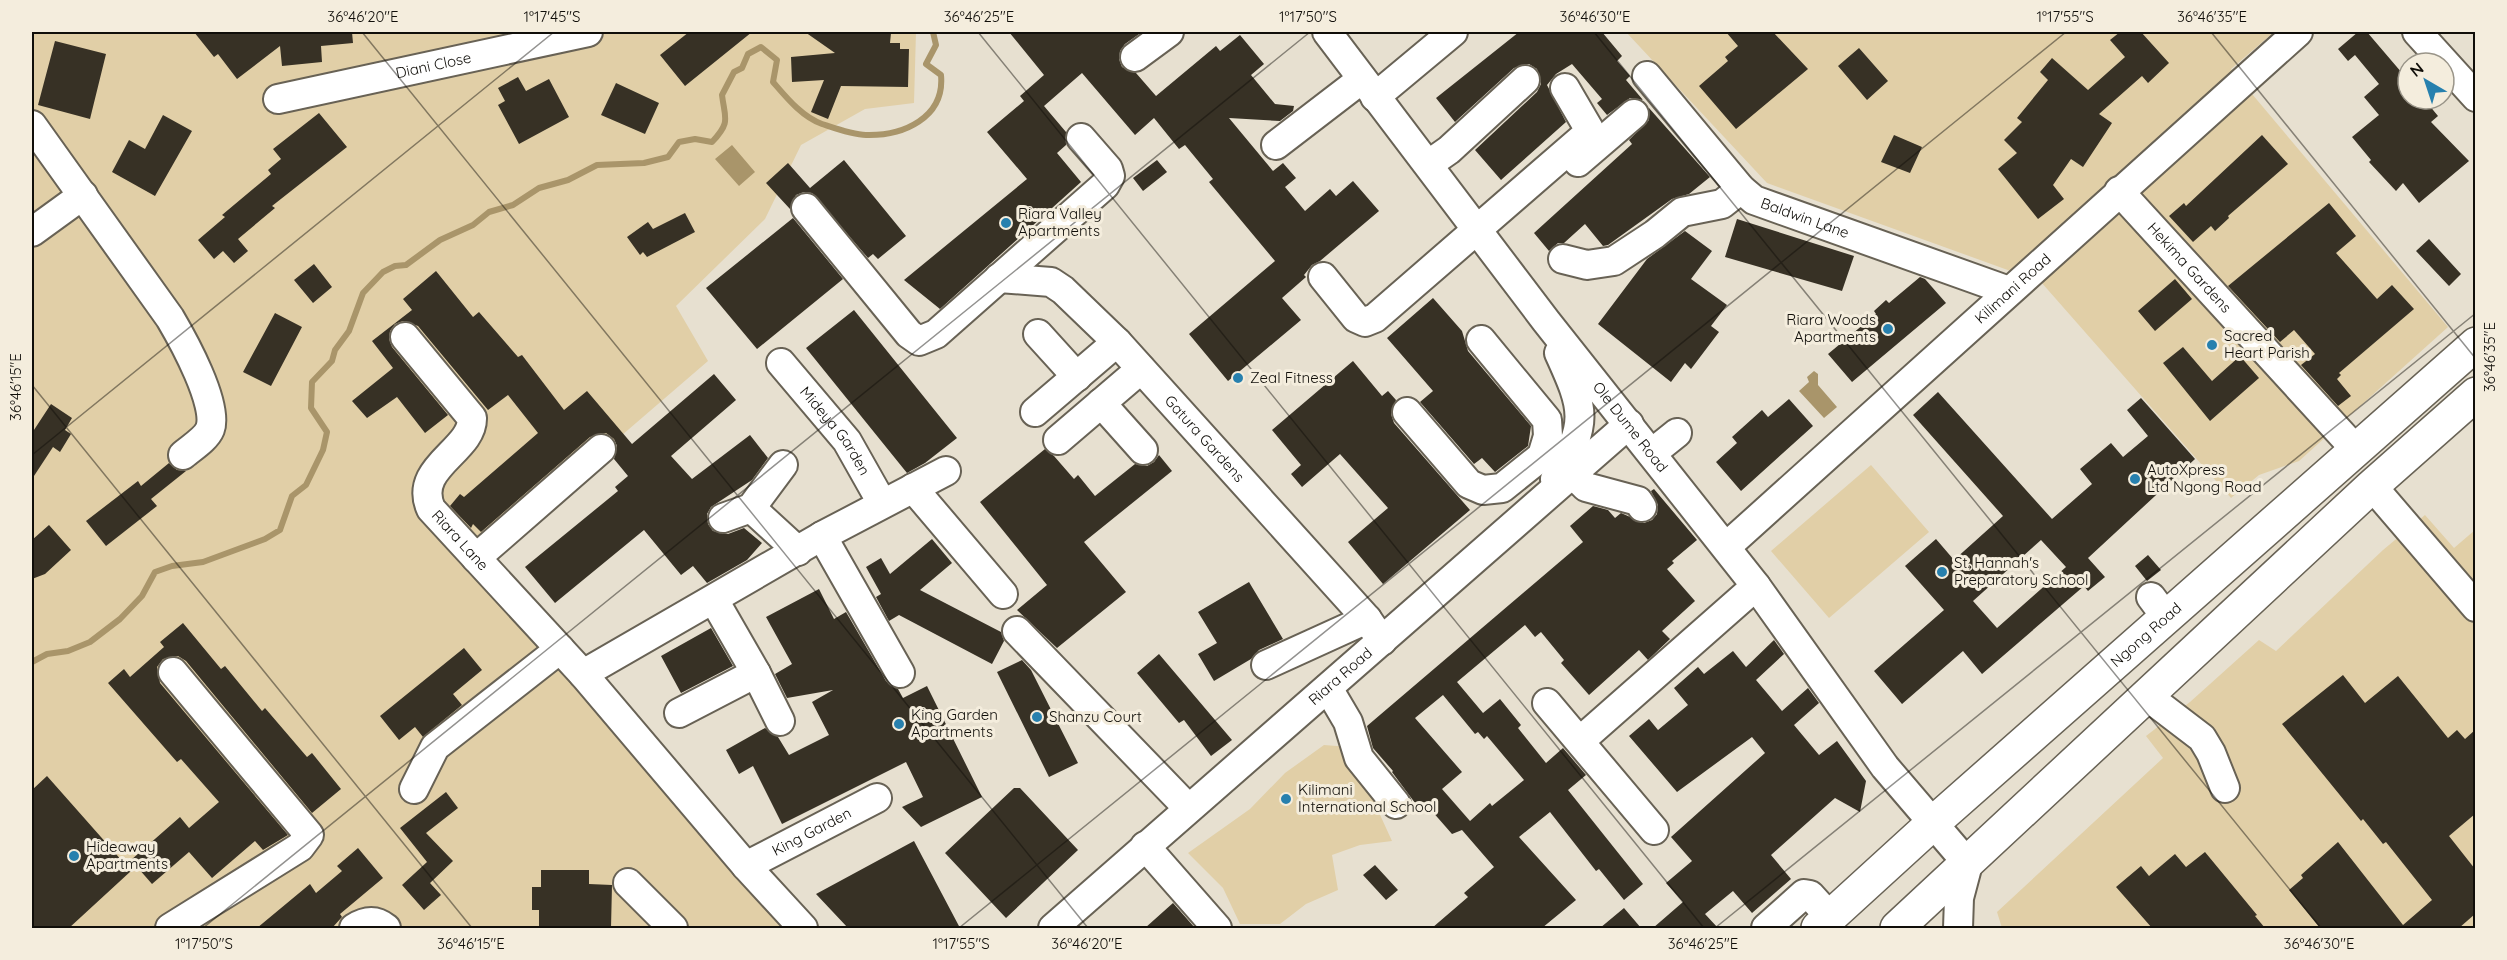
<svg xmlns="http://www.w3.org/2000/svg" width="2507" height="960" font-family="Quicksand,sans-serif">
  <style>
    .green { fill: #e1cfa7 }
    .water { fill: #a9956a }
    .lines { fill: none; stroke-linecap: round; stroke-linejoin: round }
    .stream { stroke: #a9956a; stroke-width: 6 }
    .building { fill: #373125; fill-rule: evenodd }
    .minor-casing { stroke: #686255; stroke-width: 32 }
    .major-casing { stroke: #686255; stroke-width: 36 }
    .minor { stroke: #fff; stroke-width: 28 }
    .major { stroke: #fff; stroke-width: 33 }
    .ticks { fill: none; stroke: #100e09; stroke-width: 1.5; stroke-opacity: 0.45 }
    .poi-dot { fill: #2780ae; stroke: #f4eddd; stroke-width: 2 }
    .labels { text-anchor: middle; stroke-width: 6; stroke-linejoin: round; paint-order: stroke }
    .street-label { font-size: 15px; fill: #100e09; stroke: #f4eddd }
    .poi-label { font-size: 15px; fill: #100e09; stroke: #f4eddd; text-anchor: start }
    .neatline { fill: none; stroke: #100e09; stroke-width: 2 }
    .ticks-label { font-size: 15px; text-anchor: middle; fill: #100e09 }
  </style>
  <rect width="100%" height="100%" fill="#e7e0d0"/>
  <path class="green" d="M32,32H916L914,103L865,109L801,145L765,219L676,306L708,361L470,566L794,928H32Z
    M1626,32H2274L2231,69L2448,327L2299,461L2259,475L2231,498L2041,282L1767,183Z
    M1871,465L1929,532L1829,618L1771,551Z
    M2425,515L2454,548L2475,530V928H2002L1997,912L2163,758L2146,736L2190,702L2259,640L2276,651L2383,550Z
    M1324,745L1349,747L1392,841L1360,845L1332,855L1338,890L1306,904L1280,924H1240L1223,888L1188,853L1250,809L1285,773Z"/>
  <path class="water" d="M732,145L755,172L739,186L715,159Z
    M1814,371L1818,374V385L1837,407L1824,418L1799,391L1809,382L1807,377Z"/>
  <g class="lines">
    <path class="stream" d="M32,662L47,654L68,651L90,642L120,619L142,596L155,572L172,566L203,562L265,539L280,530L292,496L306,485L323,450L327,432L311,408L312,382L332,361L335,350L349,331L363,293L383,272L395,266L406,265L440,240L473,225L489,212L513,205L539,188L568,180L597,165L644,163L668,157L679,142L695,139L712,142C731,122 725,119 722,95L734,72L742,68L748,54L761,47L777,60L773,82C786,97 802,117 822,124C834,128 853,135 866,135C903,136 945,118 941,75L926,64L936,45L933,32"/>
  </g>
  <path class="building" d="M194,32H352L353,43L321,46L322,62L282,66L280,46L237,79L218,54L214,57Z
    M689,32H752L685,86L660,55Z
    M805,32L891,33L890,43H900V49H909L908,87L841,86L828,119L811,112L824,80L792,82L791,57L835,53Z
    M1009,32H1142L1125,44L1120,51L1119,59L1122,67L1136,73L1156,96L1216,46L1220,51L1240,35L1264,64L1251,75L1275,104L1294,106L1293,111L1280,121L1229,118L1273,171L1283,163L1296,178L1285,187L1305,211L1330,189L1336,196L1353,181L1379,211L1320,261L1312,265L1304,275L1306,277L1282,298L1301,320L1228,381L1189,334L1275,261L1209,182L1213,179L1185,145L1179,149L1154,118L1135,135L1082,73L1044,106L1066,132V145L1057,153L1081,182L940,309L904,280L1027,179L987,132L1024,101L1020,96L1044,75Z
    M1519,32H1602L1622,56L1617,61L1630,76L1626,80L1643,100L1630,98L1607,115L1597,103L1602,99L1572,64L1556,74L1547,85L1566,122L1501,180L1475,150L1537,92L1541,84L1537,69L1529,64L1514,68L1455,122L1436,98Z
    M1726,32H1773L1808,69L1736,129L1699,86L1728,61L1725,57L1738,46Z
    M2120,32H2141L2169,63L2148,83L2142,76L2099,114L2112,123L2083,167L2071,159L2053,185L2064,199L2038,219L1998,169L2017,153L2004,140L2022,122L2017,118L2048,80L2040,72L2052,58L2088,90L2125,57L2110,40Z
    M2358,32H2367L2408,80V99H2424L2438,116L2431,122L2469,161L2419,203L2403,183L2396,191L2369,162L2371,160L2352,137L2379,115L2364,97L2379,84L2355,55L2348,61L2338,49Z
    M55,41L106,54L90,119L38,105Z
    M1859,48L1888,81L1867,100L1838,66Z
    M518,77L526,91L549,79L569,117L519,144L498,105L505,101L498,88Z
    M616,83L659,103L645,134L601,115Z
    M1649,108L1710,177L1689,194L1672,199L1608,245L1603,246L1585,224L1564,243H1558L1549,251L1534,233L1632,144L1629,140L1649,120Z
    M319,113L347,147L272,206L275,208L238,239L248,251L234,263L223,251L214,259L198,240L225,217L222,215L271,174L268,170L281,159L273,149Z
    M163,115L192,131L155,196L112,172L129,140L145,149Z
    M1894,135L1922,147L1910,173L1881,162Z
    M2262,135L2288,164L2228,216L2229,218L2215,231L2211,226L2193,242L2169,216L2184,203L2186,206Z
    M844,160L906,236L878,259L873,254L868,258L812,193L804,192L796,195L790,209L766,183L788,163L810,188Z
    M1157,160L1167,172L1143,191L1133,178Z
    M2329,203L2356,236L2336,253L2377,299L2392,285L2414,309L2339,373L2341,375L2337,379L2351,396L2338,406L2301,365L2315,354L2294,330L2280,342L2228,286Z
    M685,213L695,232L647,257L643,252L640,255L627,237L648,222L653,229Z
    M793,218L843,279L757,349L706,288Z
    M1737,219L1854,256L1842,291L1725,257Z
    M1685,231L1712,251L1691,279L1727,305L1711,326L1719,332L1691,369L1685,363L1671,382L1598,324L1647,259Z
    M2429,239L2461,274L2449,286L2416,251Z
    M314,264L332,287L313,303L294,280Z
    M436,271L473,317L479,312L518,357L522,355L564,410L587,391L632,444L714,374L736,400L671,456L692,479L750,435L768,458L752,480L711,507L707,514L708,524L713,531L728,534L744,528L762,543L747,560L707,583L693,566L681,575L644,530L555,603L525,567L618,491L615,487L628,476L614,459L617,446L614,439L606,433L590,437L481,532L473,524L471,528L450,506L460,494L464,497L538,433L508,395L488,410L418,326L403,321L395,324L390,331L389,339L392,347L448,415L425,433L397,397L367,418L352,401L393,368L372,341L412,310L403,299Z
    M1920,277L1925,279L1946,303L1852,382L1828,354L1876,314L1874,311L1886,300L1889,303Z
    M2175,279L2192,299L2155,331L2138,311Z
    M1433,298L1462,331L1468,351L1531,426L1528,446L1495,472L1482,458L1474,464L1420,402L1433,391L1387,338Z
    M854,310L957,438L925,463L907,473L806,348Z
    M275,313L302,327L271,386L243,372Z
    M2183,347L2212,381L2240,356L2259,378L2210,421L2163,363Z
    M1353,361L1382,396L1388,391L1396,400L1391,414L1394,423L1470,510L1383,584L1348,542L1388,508L1340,454L1302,487L1291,474L1301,465L1272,430Z
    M1938,392L2052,519L2092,484L2080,469L2111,443L2123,457L2148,436L2127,410L2141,398L2195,459L2088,558L2105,577L2088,591L2084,586L1982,674L1963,651L1902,704L1874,671L1944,610L1905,566L1936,539L1954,560L2003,516L1913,415ZM2041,540L2066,567L1997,628L1973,601Z
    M1789,399L1813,426L1741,491L1716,462L1737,443L1732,437L1762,410L1768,417Z
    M51,404L72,418L65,430L71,434L60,452L53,447L32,479V433Z
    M1045,449L1054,456L1074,479L1078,475L1095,496L1135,464L1147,466L1154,462L1159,455L1172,471L1084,542L1126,592L1057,648L1017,610L1047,585L980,502Z
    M169,463L177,470L186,471L151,499L157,506L106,546L86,521L138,481L141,486Z
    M1654,489L1697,540L1672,561L1674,563L1667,569L1695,601L1662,631L1670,639L1648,660L1639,650L1589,695L1561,663L1564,660L1541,632L1535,637L1525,625L1457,682L1483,713L1500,699L1521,725L1518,728L1546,763L1563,748L1586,775L1568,790L1643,884L1624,900L1599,869L1596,871L1550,812L1519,837L1576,900L1542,928H1432L1468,897L1464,893L1494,867L1462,830L1452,834L1424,802L1418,807L1392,772L1393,771L1373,748L1367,726L1583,542L1570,526L1593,506L1608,510L1615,518L1621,513L1644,523L1652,520L1657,514L1658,505L1651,491ZM1443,695L1475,734L1478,732L1484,739L1487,736L1524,780L1492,806L1490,803L1470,821L1442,789L1462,772L1415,718Z
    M49,525L71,550L45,574L32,579V540Z
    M932,539L952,563L920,590L1001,632L1004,641L992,664L899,615L889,621L876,597L881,594L866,567L881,558L890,574Z
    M2148,555L2161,570L2147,581L2135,566Z
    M1249,582L1283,639L1259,650L1251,659L1214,681L1198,654L1217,643L1198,612Z
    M819,589L834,619L846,612L886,681L898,689L903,698L927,686L982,797L921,827L902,807L923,797L906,762L782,824L753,766L739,774L726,750L765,728L778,737L789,755L829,735L812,702L833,690L787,698L775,674L792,664L766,617Z
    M183,623L221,669L225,666L262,711L265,708L307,757L312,753L341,789L312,813L186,661L178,656L163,659L157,667L160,683L288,835L263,850L255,841L212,878L189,852L152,884L131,860L180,817L189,828L219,802L181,759L177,762L108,683L124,669L130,677L164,647L160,642Z
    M711,628L733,666L681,693L661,656Z
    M1774,640L1784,654L1756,680L1782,711L1808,688L1819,703L1794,725L1819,755L1837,741L1866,781L1860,812L1835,798L1771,855L1791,879L1752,913L1733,891L1705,914L1718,928H1653L1683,902L1666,883L1692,861L1671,837L1765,753L1752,737L1677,792L1629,736L1649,719L1658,730L1688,705L1674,688L1698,667L1704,674L1733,651L1746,667Z
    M464,648L482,670L453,694L462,705L423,737L415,727L399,740L380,716Z
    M1159,654L1232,740L1211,756L1184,720L1179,723L1137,673Z
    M1022,660L1031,670L1078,763L1049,777L997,672Z
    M2343,675L2365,703L2398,676L2448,738L2457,730L2465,739L2475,730V814L2449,836L2475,869V914L2459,928H2320L2289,890L2303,878L2301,875L2338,842L2403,925L2432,900L2386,842L2383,844L2363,819L2361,821L2282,724Z
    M47,776L131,871L69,928H32V790Z
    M1014,788H1020L1078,850L1006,918L945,853Z
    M446,792L458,808L426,833L453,861L430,883L441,895L424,910L402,885L427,862L400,828Z
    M914,841L960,928H848L816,894Z
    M358,848L383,878L340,914L342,917L332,928H257L310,884L316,893L342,871L337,866Z
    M2205,852L2257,915L2255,916L2265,928H2152L2116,887L2141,866L2149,876L2175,854L2186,867Z
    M1375,865L1398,890L1386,900L1363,875Z
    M541,870H589V884L612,885L611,928H539V910H532V887H541Z
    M1173,903L1195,928H1145Z
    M1624,908L1641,928H1600Z"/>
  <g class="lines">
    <g class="minor-casing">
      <g id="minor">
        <path id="s1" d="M1327,32L1546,321L1756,586L1885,767L1968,864L1959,898L1958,928"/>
        <path d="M2417,32L2476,97"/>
        <path d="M1135,57L1169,32"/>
        <path id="s2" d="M1647,76L1741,189L1754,200L2009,291"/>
        <path d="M1375,97L1453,32"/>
        <path id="s3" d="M278,99L588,32"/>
        <path d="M32,125L170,318C183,340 219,405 210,429C206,439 191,448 183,455"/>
        <path d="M1276,145L1362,79"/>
        <path d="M1578,162L1634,114"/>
        <path d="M1429,164L1449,150L1525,80"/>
        <path id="s4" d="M2119,191L2357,451"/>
        <path d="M806,208L909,334L919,341L936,334L1105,185L1110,176L1108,169L1081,138"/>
        <path d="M32,232L83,195"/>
        <path d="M1563,259L1587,265L1614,261L1655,234L1682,212L1722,204L1741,189"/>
        <path d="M1323,277L1356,318L1365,322L1375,318L1586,135L1589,129L1565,88"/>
        <path id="s5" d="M999,278L1051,282L1063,290L1117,342L1367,619L1382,641"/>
        <path d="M1038,334L1077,377"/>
        <path id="s6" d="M405,337L472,418C473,451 412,467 431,509L583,674L746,866L803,928"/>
        <path id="s7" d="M781,363L847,441L882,503"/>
        <path d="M1101,403L1143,450"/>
        <path d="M1035,412L1117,342"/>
        <path d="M1407,412L1469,484L1483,490L1502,488L1542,456L1548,436L1547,420L1481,340"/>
        <path d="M1058,440L1141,369"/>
        <path d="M1652,453L1677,433"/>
        <path d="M1573,474L1586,487L1638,501L1642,507"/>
        <path d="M1555,479C1589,423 1585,410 1559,353"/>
        <path d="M2372,486L2476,607"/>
        <path d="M913,488L1003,594"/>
        <path d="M751,508L798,551"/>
        <path d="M723,518L751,508L783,465"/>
        <path d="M822,536L900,673"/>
        <path id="s8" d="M1726,547L2298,32"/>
        <path d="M476,558L601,449"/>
        <path d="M2151,597L2166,617"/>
        <path d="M714,600L756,673L780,721"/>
        <path d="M1017,631L1188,808"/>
        <path d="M1266,665L1367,619"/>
        <path d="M583,674L822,536L946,471"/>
        <path d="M1328,688L1348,722L1359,758L1396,804"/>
        <path d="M2147,696L2202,738L2211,753L2225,788"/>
        <path d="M1547,703L1654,830"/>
        <path d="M679,713L756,673"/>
        <path d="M1580,741L1756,586"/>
        <path d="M414,789L435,747L560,649"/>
        <path d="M1145,846L1217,928"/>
        <path id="s9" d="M746,866L877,798"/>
        <path d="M628,883L673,928"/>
        <path d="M170,928L300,847L309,835L173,672"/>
        <path d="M354,928C365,921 375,919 386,928"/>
        <path id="s10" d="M1053,928L1629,424"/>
        <path d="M1766,928L1804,894L1810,895L1830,917"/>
      </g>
    </g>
    <g class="major-casing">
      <g id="major">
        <path id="s11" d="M1818,928L1932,824L2476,344"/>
        <path d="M1897,928L2372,486L2476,394"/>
      </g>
    </g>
    <use href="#minor" class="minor"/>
    <use href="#major" class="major"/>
  </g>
  <path class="ticks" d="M362,32L1088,928M978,32L1704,928M1594,32L2321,928M2211,32L2476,359M32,385L472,928M32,455L554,32M203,928L1310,32M959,928L2066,32M1715,928L2476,313M2471,928L2476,925"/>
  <g class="poi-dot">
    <circle cx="1006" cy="223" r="6"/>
    <circle cx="1888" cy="329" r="6"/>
    <circle cx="2212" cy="345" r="6"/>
    <circle cx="1238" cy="378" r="6"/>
    <circle cx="2135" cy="479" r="6"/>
    <circle cx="1942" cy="572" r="6"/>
    <circle cx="1037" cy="717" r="6"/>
    <circle cx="899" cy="724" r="6"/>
    <circle cx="1286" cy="799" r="6"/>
    <circle cx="74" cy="856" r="6"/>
  </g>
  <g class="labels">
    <g class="street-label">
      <text dy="5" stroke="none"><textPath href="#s3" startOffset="159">Diani Close</textPath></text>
      <text dy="5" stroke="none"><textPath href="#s2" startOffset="218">Baldwin Lane</textPath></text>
      <text dy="5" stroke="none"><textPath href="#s4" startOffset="104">Hekima Gardens</textPath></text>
      <text dy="5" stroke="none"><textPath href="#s8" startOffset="386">Kilimani Road</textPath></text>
      <text dy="5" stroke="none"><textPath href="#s1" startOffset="498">Ole Dume Road</textPath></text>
      <text dy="5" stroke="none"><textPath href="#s7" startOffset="87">Mideya Garden</textPath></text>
      <text dy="5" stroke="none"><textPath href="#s5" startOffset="272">Gatura Gardens</textPath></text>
      <text dy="5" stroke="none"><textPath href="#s6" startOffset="254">Riara Lane</textPath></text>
      <text dy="5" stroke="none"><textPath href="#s11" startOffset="440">Ngong Road</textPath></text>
      <text dy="5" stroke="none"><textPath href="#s10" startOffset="382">Riara Road</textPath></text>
      <text dy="5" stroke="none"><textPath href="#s9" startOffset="74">King Garden</textPath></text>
    </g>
    <g class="poi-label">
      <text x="1018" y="219">Riara Valley<tspan x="1018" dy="17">Apartments</tspan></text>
      <text x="1876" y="325" text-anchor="end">Riara Woods<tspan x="1876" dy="17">Apartments</tspan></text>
      <text x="2224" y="341">Sacred<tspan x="2224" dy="17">Heart Parish</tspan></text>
      <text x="1250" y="383">Zeal Fitness</text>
      <text x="2147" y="475">AutoXpress<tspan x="2147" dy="17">Ltd Ngong Road</tspan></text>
      <text x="1954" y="568">St. Hannah's<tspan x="1954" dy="17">Preparatory School</tspan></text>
      <text x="911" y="720">King Garden<tspan x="911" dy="17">Apartments</tspan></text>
      <text x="1049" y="722">Shanzu Court</text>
      <text x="1298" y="795">Kilimani<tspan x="1298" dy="17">International School</tspan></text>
      <text x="86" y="852">Hideaway<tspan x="86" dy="17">Apartments</tspan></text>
    </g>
  </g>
  <rect width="2507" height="960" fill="none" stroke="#f4eddd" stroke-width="66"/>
  <g transform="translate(2426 81) rotate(321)"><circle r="28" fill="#f4eddd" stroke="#999488" stroke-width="1.5"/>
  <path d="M0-4.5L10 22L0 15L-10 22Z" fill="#2780ae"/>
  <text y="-9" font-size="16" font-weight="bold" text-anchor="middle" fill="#100e09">N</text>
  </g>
  <rect x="33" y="33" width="2441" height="894" class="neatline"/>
  <g class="ticks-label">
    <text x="363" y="22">36°46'20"E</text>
    <text x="552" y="22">1°17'45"S</text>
    <text x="979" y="22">36°46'25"E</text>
    <text x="1308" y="22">1°17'50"S</text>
    <text x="1595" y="22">36°46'30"E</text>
    <text x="2065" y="22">1°17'55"S</text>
    <text x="2212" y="22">36°46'35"E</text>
    <text transform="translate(2490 357) rotate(-90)" y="5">36°46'35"E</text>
    <text transform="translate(16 387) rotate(-90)" y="5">36°46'15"E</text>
    <text x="204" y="949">1°17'50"S</text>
    <text x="471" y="949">36°46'15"E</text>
    <text x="961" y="949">1°17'55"S</text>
    <text x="1087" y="949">36°46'20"E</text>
    <text x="1703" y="949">36°46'25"E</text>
    <text x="2319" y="949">36°46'30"E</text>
  </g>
</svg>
